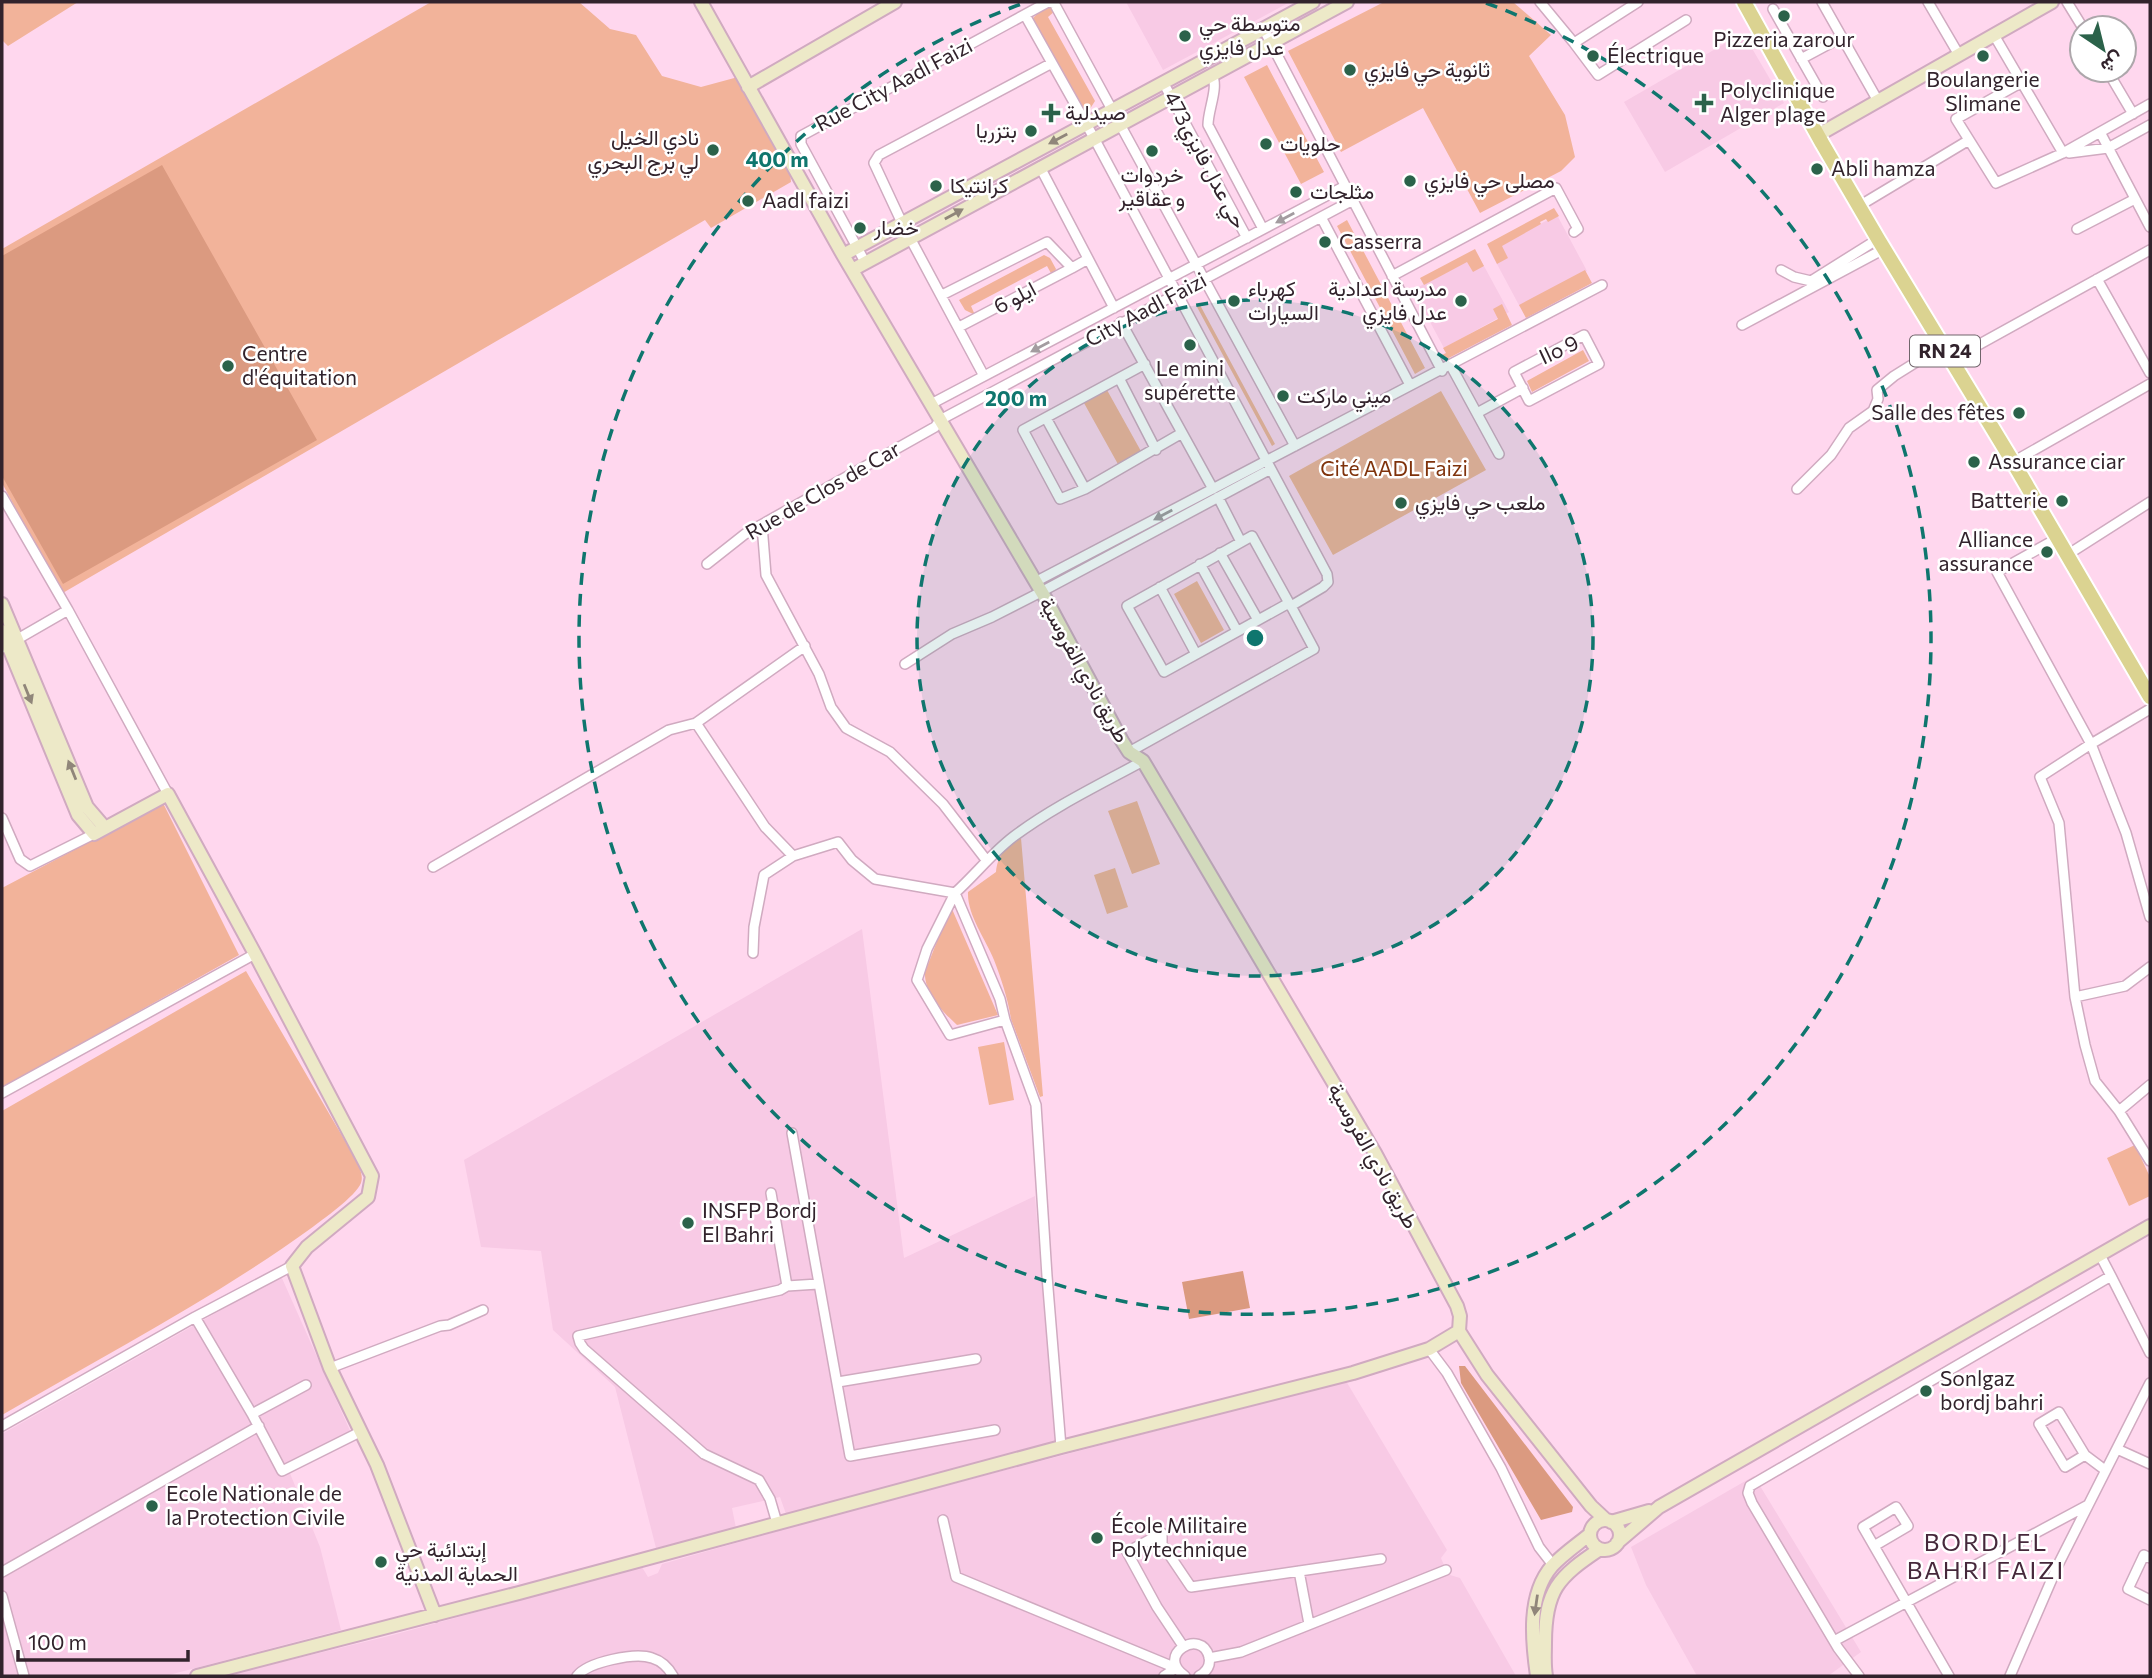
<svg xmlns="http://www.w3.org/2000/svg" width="2152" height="1678" font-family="Commissioner,Vazirmatn,sans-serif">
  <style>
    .built { fill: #f8cae5 }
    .green { fill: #f2b39a }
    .forest { fill: #db9a80 }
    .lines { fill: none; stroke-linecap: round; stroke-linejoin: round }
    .street-casing { stroke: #d0aac0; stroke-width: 12 }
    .secondary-casing { stroke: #d0aac0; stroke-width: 16 }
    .primary-casing { stroke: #fff; stroke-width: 18 }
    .street { stroke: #fff; stroke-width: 9 }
    .secondary { stroke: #ede9c8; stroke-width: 12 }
    .primary { stroke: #dbd391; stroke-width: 14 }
    .oneway { fill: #90867a }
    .oneway2 { fill: #a39ca0 }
    .ring { fill: none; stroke: #0f766e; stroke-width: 3.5; stroke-dasharray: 12 9 }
    .poi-dot { fill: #2b624a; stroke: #fff; stroke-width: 2.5 }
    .labels { text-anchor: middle; stroke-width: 5; stroke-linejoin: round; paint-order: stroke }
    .shield { fill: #fff; stroke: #70656b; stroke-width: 2 }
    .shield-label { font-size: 19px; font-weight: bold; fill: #32232c }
    .poi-label { font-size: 21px; fill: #32232c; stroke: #fff; text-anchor: start }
    .street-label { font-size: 21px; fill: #32232c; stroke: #fff }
    .park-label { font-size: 21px; fill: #7f320b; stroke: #fff }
    .quarter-label { font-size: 24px; letter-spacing: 2px; fill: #46283b; stroke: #fff }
    .centre { fill: #0f766e; stroke: #fff; stroke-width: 3.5 }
    .ring-label { font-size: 21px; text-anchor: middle; font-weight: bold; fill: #0f766e; stroke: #fff; stroke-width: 5; stroke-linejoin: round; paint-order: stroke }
  </style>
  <rect width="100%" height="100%" fill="#ffd7ee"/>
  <path class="built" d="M1126,2H1290L1163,70Z
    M1743,33L1784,103L1665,172L1624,102Z
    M1557,215L1587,271L1520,307L1490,251Z
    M1478,255L1509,312L1444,348L1413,290Z
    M862,929L904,1258L1035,1196L1055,1441L786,1514L780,1497L732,1508L736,1528L656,1548L615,1387L553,1330L541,1251L481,1247L464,1160Z
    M281,1276L351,1433L287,1466L320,1547L341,1630L165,1676H2V1434Z
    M1346,1381L1447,1550L1441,1558L1446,1570L1450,1575L1460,1578L1516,1676H224L389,1636L642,1567L648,1577L658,1573L662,1564L838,1514Z
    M1754,1476L1861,1652L1828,1676H1697L1646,1585L1631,1547Z"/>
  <path class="green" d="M2,2H78L8,46L2,40Z
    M431,2H579L610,29L636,35L662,76L701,87L738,77L790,171L791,182L711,228L705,220L61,594L2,483V249Z
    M1384,2H1513L1551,35L1529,56L1565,115L1575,157L1561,171L1480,213L1423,108L1341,152L1288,51Z
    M1053,6L1055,11L1048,17L1095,101L1088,112H1085L1032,19L1039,12Z
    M1267,65L1324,172L1301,184L1244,77Z
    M1554,208L1559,216L1548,222L1546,219L1540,222L1541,224L1502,246L1508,258L1497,264L1487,244Z
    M1347,220L1425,368L1415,374L1337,226Z
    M1475,249L1484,266L1473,272L1467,262L1424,285L1420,278Z
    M1044,255L1050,258L1056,269L1054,273L1052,275L1047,266L971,306L975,315L965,310L959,300Z
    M1585,270L1592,283L1526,318L1519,305Z
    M1502,304L1512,325L1445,360L1442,355L1446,353L1443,348L1498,319L1493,309Z
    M1200,305L1275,444L1272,446L1197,307Z
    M1583,350L1589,361L1532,392L1527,381Z
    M1107,390L1142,453L1119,466L1084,403Z
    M1441,391L1486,470L1333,555L1289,476Z
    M1197,581L1224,630L1201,643L1174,594Z
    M1137,801L1160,864L1132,874L1108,811Z
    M163,803L239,955L2,1088V888Z
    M1021,838L1043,1096L1040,1097L1011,1019C1008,999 1001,978 994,960C985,938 967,915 968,892L996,872C998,853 1006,849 1021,838Z
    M1115,868L1128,907L1107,914L1094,875Z
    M950,908L952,909L998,1015L957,1025C942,1011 924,993 925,972Z
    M246,971L355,1158C358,1165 364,1174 361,1183C356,1196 322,1220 310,1229C213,1299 105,1355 2,1415V1111Z
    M1004,1042L1014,1100L989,1105L978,1047Z
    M2135,1145L2150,1177V1196L2129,1206L2107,1158Z"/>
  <path class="forest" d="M162,165L317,440L63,584L2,476V256Z
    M1243,1271L1250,1308L1189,1319L1182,1282Z
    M1459,1366H1465L1573,1507L1572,1512L1541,1520L1461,1383Z"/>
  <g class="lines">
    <g class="street-casing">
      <path id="street" d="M1540,2L1574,43L1638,2
        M1822,2L1878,101
        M1928,2L1959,55
        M2067,2L2083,28
        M1773,9L1823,97
        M1025,15L1094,138L1327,574L1328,582L1323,587L1291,606
        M1263,28L1442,371
        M1994,35L2063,153
        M1574,43L1598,75L1686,20
        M1801,59L1842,37
        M2107,70L2133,114
        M1212,74C1219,88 1208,109 1208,125L1263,229
        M1163,82L1247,238
        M2022,82L1956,119L1996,183L2063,153L2150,104
        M2100,132L2150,227
        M2069,153L2108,148L2150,125
        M1040,167L1114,308
        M1859,206L1969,140
        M1321,217L1410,385
        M2077,229L2135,199
        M865,262L801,144V136L1048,2L1054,3L1295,446
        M1781,270L1794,277L1811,281L1878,239
        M1392,276L1556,188L1578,229L1574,232
        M2097,279L2150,373
        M942,295L1047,242L1072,268L1088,259
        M1121,322L1213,489
        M1742,325L1884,249
        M959,327L1072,268
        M1584,335L1599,364L1529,401L1514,372Z
        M1951,360L2150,250
        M1145,364L1023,430L1060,499L1085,489L1182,433
        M1451,366L1499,454
        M984,376L902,223L874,163L879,155L1052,63
        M1119,378L1156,450
        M931,404L1345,186
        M1477,413L1523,388
        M1046,418L1085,489
        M2013,462L2150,384
        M1797,489L1831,455L1849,428L1873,411L1878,399L1877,390L1894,376L1942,346
        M2,496L68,610L168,794
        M1218,497L1241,542
        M762,525L766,575L819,674L831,707L846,728L890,752L943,804L987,861
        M2058,538L1997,572L2091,744L2150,709
        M1220,553L1258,620
        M2067,555L2150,502
        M707,564L745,534L935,427L940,420L1353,200
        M1200,564L1237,631
        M1035,582L1602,285
        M1160,587L1196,654
        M2,648L68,610
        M905,664L952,634L992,617L1041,592L1271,469
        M1129,752L1314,649L1291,606L1289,603L1252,536L1127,606L1164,672L1289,603
        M2,818L20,859L30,866L94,834
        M793,856L765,827L696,723L805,646
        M433,867L669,730L696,723
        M2150,917L2126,833L2091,744L2040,777L2059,823L2075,997L2085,1045L2095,1081L2119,1111L2150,1161
        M753,953L754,927L764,875L793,856L838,842L852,860L875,879L955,893L927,949L917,980L950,1035L1005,1020
        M2075,997L2125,986L2150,967
        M2,1093L255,954
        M2119,1111L2150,1085
        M792,1133L850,1456L995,1430
        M771,1193L787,1286
        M2100,1255L2111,1276
        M195,1317L252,1414L282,1471L360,1432
        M1429,1349L1447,1373L1501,1468L1539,1547L1553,1565
        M330,1368L440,1326L449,1325L483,1310
        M838,1382L976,1359
        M252,1414L306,1385
        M2,1426L195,1317L292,1266
        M1061,1447L1047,1276L1036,1105L1005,1020L1000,999L955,893C975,875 991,854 1013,837C1053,807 1099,785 1143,761
        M2117,1449L2150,1464
        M2085,1455L2065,1467L2039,1424L2059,1412L2085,1455L2105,1470
        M943,1520L956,1577L1176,1668
        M777,1523L770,1499L759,1480L704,1454L584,1349L580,1343L578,1336L780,1290L787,1286L818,1284
        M1874,1546L1908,1526L1896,1507L1863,1527L1949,1676
        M2150,1558L2144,1555L2128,1589L2150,1600
        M1299,1571L1309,1624
        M2,1572L259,1426
        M2,1596L24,1676
        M1834,1641L2088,1505
        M1183,1646L1157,1607L1127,1552L1162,1533V1544L1191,1587L1381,1559
        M1209,1658L1241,1652L1446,1570
        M577,1676C588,1662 635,1652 652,1658C662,1661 668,1667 673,1676
        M1164,1676L1176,1668
        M1185,1676C1154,1655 1202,1627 1209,1657C1211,1666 1206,1672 1199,1676
        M1859,1676L1838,1648L1752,1503L1748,1493L1750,1486L2111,1276L2150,1353
        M2010,1676L2058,1565L2150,1383"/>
    </g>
    <g class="secondary-casing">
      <path id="secondary" d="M748,87L895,2
        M1818,135L2052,2
        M843,255L1313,2
        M852,270L1347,2
        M2,604L87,807L105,828
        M2,631L78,815L94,834L168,794L255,954L372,1176L368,1197L307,1247L292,1266L330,1368L377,1465L435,1615
        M1459,1331L1487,1375L1591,1506L1606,1520
        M1590 1535a15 15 0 1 1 30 0a15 15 0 1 1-30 0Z
        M1611,1522L1649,1511
        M1617,1543L1659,1507L2150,1226
        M197,1676L519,1593L1061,1447L1353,1373L1429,1349L1459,1331L1460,1316L1457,1306L1375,1153L1143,761L1129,752L1122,741L1047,601L843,255L701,2
        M1537,1676C1532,1641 1527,1595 1552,1566C1563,1554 1578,1544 1590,1534
        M1546,1676C1544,1665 1545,1654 1545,1643C1545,1590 1558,1577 1600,1549"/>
    </g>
    <g class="primary-casing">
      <path id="primary" d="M1744,2L1822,143L1878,239L2013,462L2150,697"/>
    </g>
    <use href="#street" class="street"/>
    <use href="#secondary" class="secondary"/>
    <use href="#primary" class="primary"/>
  </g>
  <defs><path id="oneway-solid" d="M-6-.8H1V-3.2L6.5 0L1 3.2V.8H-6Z" transform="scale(1.75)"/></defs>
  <g class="oneway">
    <use href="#oneway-solid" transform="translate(1058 139) rotate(152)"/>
    <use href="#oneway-solid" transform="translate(954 214) rotate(-29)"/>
    <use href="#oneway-solid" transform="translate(28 694) rotate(68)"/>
    <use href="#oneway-solid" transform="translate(72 770) rotate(-112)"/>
    <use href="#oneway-solid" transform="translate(1536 1605) rotate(98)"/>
  </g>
  <g class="oneway2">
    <use href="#oneway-solid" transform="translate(1285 218) rotate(152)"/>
    <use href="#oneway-solid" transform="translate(1040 347) rotate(152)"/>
    <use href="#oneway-solid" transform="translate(1163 515) rotate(152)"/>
  </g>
  <circle cx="1255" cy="638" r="338" fill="#0f766e" fill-opacity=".12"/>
  <g class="ring">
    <circle cx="1255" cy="638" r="338"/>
    <path d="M1486 3A676 676 0 1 1 1024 3"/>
  </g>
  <g class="poi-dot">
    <circle cx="1784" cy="16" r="7"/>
    <circle cx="1185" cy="36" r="7"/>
    <circle cx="1593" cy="56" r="7"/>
    <circle cx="1983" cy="56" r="7"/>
    <circle cx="1350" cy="70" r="7"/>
    <path d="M1700.5 92.5h7v7h7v7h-7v7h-7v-7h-7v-7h7z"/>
    <path d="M1047.5 102.5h7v7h7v7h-7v7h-7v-7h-7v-7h7z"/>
    <circle cx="1031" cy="131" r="7"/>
    <circle cx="1266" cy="144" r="7"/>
    <circle cx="713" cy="150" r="7"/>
    <circle cx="1152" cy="151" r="7"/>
    <circle cx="1817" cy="169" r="7"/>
    <circle cx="1410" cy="181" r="7"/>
    <circle cx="936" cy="186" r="7"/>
    <circle cx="1296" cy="192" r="7"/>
    <circle cx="748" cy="201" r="7"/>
    <circle cx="860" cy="228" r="7"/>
    <circle cx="1325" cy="242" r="7"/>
    <circle cx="1234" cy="301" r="7"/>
    <circle cx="1461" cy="301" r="7"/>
    <circle cx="1190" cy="345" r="7"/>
    <circle cx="228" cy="366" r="7"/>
    <circle cx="1283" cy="396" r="7"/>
    <circle cx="2019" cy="413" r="7"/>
    <circle cx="1974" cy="462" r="7"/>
    <circle cx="2062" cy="501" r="7"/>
    <circle cx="1401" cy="503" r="7"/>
    <circle cx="2047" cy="552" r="7"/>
    <circle cx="688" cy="1223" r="7"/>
    <circle cx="1926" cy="1391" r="7"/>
    <circle cx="152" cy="1506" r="7"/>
    <circle cx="1097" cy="1538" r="7"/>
    <circle cx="381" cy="1562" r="7"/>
  </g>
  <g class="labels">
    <rect class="shield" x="1910" y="335.5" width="70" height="31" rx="5"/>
    <g class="shield-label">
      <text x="1945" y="358">RN 24</text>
    </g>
    <g class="poi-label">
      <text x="1199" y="31">متوسطة حي<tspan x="1199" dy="24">عدل فايزي</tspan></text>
      <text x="1784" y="47" text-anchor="middle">Pizzeria zarour</text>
      <text x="1607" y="63">Électrique</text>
      <text x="1364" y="77">ثانوية حي فايزي</text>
      <text x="1983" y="87" text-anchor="middle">Boulangerie<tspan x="1983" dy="24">Slimane</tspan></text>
      <text x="1720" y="98">Polyclinique<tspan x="1720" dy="24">Alger plage</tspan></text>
      <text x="1065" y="120">صيدلية</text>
      <text x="1017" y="138" text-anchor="end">بتزريا</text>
      <text x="699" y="145" text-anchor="end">نادي الخيل<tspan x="699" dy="24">لي برج البحري</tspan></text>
      <text x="1280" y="151">حلويات</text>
      <text x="1831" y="176">Abli hamza</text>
      <text x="1152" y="182" text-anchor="middle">خردوات<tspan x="1152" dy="24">و عقاقير</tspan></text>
      <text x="1424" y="188">مصلى حي فايزي</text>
      <text x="950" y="193">كرانتيكا</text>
      <text x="1310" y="199">مثلجات</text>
      <text x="762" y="208">Aadl faizi</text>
      <text x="874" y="235">خضار</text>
      <text x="1339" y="249">Casserra</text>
      <text x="1248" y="296">كهرباء<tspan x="1248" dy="24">السيارات</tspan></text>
      <text x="1447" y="296" text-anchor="end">مدرسة اعدادية<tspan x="1447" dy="24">عدل فايزي</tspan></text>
      <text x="242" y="361">Centre<tspan x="242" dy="24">d'équitation</tspan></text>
      <text x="1190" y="376" text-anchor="middle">Le mini<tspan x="1190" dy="24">supérette</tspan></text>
      <text x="1297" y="403">ميني ماركت</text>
      <text x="2005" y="420" text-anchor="end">Salle des fêtes</text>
      <text x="1988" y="469">Assurance ciar</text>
      <text x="2048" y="508" text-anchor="end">Batterie</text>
      <text x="1415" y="510">ملعب حي فايزي</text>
      <text x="2033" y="547" text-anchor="end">Alliance<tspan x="2033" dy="24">assurance</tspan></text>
      <text x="702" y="1218">INSFP Bordj<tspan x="702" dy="24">El Bahri</tspan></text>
      <text x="1940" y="1386">Sonlgaz<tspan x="1940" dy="24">bordj bahri</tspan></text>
      <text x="166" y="1501">Ecole Nationale de<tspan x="166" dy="24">la Protection Civile</tspan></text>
      <text x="1111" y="1533">École Militaire<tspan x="1111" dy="24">Polytechnique</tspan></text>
      <text x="395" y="1557">إبتدائية حي<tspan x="395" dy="24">الحماية المدنية</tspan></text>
    </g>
    <g class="street-label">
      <text transform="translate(894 85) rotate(-28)" y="7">Rue City Aadl Faizi</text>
      <text transform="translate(1205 160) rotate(62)" y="7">473حي عدل فايزي</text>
      <text transform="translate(1015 298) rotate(-28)" y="7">ايلو 6</text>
      <text transform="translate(1146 310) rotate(-28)" y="7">City Aadl Faizi</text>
      <text transform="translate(1559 350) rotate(-25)" y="7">Ilo 9</text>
      <text transform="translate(823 491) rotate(-30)" y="7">Rue de Clos de Car</text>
      <text transform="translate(1084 670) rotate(61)" y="7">طريق نادي الفروسية</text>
      <text transform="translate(1373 1156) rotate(61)" y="7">طريق نادي الفروسية</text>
    </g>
    <g class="park-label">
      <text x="1394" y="476">Cité AADL Faizi</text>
    </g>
    <g class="quarter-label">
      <text x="1986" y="1551">BORDJ EL<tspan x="1986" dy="28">BAHRI FAIZI</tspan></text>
    </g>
  </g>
  <circle cx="1255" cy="638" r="10" class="centre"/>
  <g class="ring-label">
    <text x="777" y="167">400 m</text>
    <text x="1016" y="406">200 m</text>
  </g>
  <rect width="2152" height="1678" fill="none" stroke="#32232c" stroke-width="7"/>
  <g transform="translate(2103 49) rotate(145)"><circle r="33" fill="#ffffff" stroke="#ada7ab" stroke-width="2"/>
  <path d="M0-5L12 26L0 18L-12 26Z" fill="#2b624a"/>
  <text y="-10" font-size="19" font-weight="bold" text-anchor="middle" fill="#32232c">ش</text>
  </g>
  <path d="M18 1650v10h170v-10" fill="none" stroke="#32232c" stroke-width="3.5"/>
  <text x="28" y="1650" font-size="21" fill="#32232c" stroke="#ffffff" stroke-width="5" paint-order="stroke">100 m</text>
</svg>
